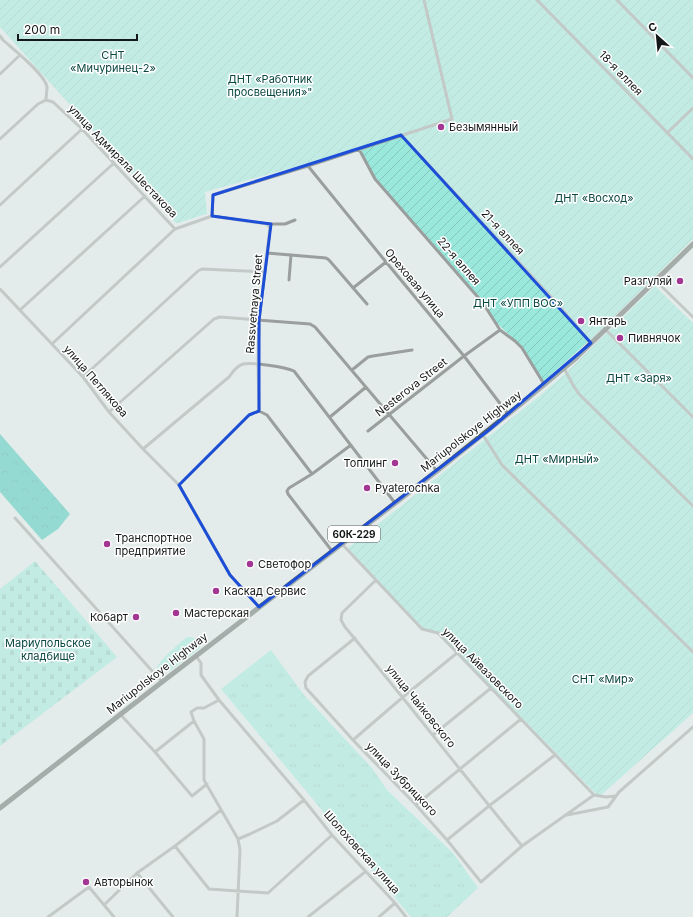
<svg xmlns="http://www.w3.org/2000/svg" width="693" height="917" font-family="Inter,sans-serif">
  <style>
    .grass { fill: url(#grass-tufts) }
    .forest { fill: url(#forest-crowns) }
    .cemetery { fill: url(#cemetery-stones) }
    .garden { fill: url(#garden-furrows) }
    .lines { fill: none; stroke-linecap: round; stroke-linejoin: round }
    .street { stroke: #9a9e9d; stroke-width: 3 }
    .primary { stroke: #595f5e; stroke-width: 5 }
    .marked { fill: none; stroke: #1d4ed8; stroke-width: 3; stroke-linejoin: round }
    .poi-dot { fill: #a33593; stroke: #fff; stroke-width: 1.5 }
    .labels { text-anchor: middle; stroke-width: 3; stroke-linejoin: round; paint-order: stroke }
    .shield { fill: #fff; stroke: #5b5d5d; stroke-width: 1 }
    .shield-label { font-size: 10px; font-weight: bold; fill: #151818 }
    .park-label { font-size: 11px; fill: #094741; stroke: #fff }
    .street-label { font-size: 11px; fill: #151818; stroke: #fff }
    .poi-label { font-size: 11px; fill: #151818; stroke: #fff; text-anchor: start }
  </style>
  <defs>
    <pattern id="grass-tufts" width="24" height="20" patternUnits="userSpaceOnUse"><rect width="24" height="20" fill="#9ae8dc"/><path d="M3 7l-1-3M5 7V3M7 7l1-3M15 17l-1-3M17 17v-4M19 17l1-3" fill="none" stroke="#84c6bc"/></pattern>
    <pattern id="forest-crowns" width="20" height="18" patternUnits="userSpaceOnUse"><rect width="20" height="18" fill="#35c4b5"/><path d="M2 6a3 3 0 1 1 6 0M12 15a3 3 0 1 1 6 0" fill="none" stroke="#2ea89b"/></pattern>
    <pattern id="cemetery-stones" width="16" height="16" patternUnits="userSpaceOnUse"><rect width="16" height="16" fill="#9ae8dc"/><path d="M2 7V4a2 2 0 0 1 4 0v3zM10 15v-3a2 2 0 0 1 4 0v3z" fill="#84c6bc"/></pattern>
    <pattern id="garden-furrows" width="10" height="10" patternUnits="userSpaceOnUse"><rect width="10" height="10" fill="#9ae8dc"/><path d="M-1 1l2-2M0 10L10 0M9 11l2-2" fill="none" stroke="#84c6bc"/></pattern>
  </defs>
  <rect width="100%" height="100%" fill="#e3ecea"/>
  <path class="grass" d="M188,637C194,637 197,639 200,644V648L170,671C165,672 160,674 156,670C158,661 177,646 184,639Z
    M271,650L304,695L372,768L387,790L453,853L478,888L447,917H411L221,689Z"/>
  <path class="forest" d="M0,434L70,514L58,529L42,540L0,492Z"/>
  <path class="cemetery" d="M35,561L117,657L0,746V589Z"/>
  <path class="garden" d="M0,0H693V239L591,339L543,382L522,348L492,318L483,303L375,179L357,148L309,163L205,192L207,213L206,214L178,223H176L0,27Z
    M655,286L693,323V713L599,797L438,632L422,629L348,548L537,398L565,374Z"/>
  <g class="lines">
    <path class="street" d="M537,0L693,159
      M617,0L693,78
      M0,36L3,40C13,49 45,74 47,87C47,91 46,96 46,100
      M0,74L20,55
      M46,100L53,102L82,129L175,229
      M667,133L693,108
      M401,135L553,299L591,343
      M0,139L38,104L46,100
      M359,149L375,179L483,303L500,330L515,341L522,348L544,384
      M308,166L386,262L464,356L508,414
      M0,205L82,129
      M212,216L213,195L308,166L452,119L424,0
      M267,253L326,258L329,260L367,304
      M0,267L114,163
      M289,280L291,255
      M655,280L693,317
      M353,288L386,262
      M0,289L83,377L109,412L143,449L179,485L230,575L259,607
      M20,310L145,196
      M605,329L693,417
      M52,344L175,229L212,216L267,224H285L295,220
      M564,368L573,385L579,394L693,506
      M352,370L368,357L373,356L412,350
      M83,377L198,271L202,269L265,272
      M259,411L258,364L259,320L270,228L267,224
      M109,412L214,319L220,317L310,324L315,327L437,471
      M330,417L366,387
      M368,431L464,356L500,330
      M483,435L502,465L693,652
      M143,449L229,377C232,373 236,366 243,364C252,362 285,367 294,371L395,503
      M179,485L249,415L259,411L267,415L312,474
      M15,518L162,682
      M342,544L422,629L438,633L594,795L606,797L615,796
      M332,551L288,494L287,491L289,488L312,474L351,445
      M376,580L342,613L341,620L345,627C405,699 462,773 522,846
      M355,638L308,676L305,682L306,688L353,740L416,805L447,840L481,882L522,846L594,795
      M196,656L201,663V675L219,700L304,800L332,835L395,903L406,917
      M219,700L204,708H197L191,712L194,721L204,739V780L238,839L240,850L237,917
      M120,714L155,752L192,796L207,784
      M433,735L491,688
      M353,740L403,697L457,653
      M155,752L194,721
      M416,805L521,719
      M567,815L608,807L619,792L693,727
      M238,839L250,834L277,821L304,800
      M447,840L489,806L555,755
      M175,846L209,889L268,893L332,835
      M137,873L173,917
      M104,905L114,917
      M48,917L89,887L104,905L137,873L175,846L221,810
      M308,917L365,872
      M379,917L395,903"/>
    <path class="primary" d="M0,808L162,682L437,471L522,403L576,358L693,244"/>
  </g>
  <path d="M0 0H693V917H0ZM401,135L591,343L489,430L259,607L230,575L179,485L249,415L259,411V320L271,224L212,216L213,195Z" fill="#e3ecea" fill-opacity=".55" fill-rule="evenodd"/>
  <path class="marked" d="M401,135L591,343L489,430L259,607L230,575L179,485L249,415L259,411V320L271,224L212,216L213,195Z"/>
  <g class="poi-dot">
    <circle cx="441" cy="127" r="4"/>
    <circle cx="680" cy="281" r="4"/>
    <circle cx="581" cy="321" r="4"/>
    <circle cx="620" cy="338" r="4"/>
    <circle cx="395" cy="463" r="4"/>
    <circle cx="367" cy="488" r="4"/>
    <circle cx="107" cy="544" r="4"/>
    <circle cx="250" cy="564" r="4"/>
    <circle cx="216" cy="591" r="4"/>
    <circle cx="176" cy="613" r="4"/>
    <circle cx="136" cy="617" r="4"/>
    <circle cx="86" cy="882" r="4"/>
  </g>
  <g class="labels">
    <rect class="shield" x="328" y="526" width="52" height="16" rx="3"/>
    <g class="shield-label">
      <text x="354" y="538">60К-229</text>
    </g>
    <g class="park-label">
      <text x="113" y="59">СНТ<tspan x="113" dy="13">«Мичуринец-2»</tspan></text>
      <text x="270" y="83">ДНТ «Работник<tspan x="270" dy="13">просвещения»"</tspan></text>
      <text x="594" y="202">ДНТ «Восход»</text>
      <text x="518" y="307">ДНТ «УПП ВОС»</text>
      <text x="639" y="382">ДНТ «Заря»</text>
      <text x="557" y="463">ДНТ «Мирный»</text>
      <text x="48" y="647">Мариупольское<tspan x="48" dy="13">кладбище</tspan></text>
      <text x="603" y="683">СНТ «Мир»</text>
    </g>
    <g class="street-label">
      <text transform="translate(621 73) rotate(46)" y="4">18-я аллея</text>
      <text transform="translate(123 161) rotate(46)" y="4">улица Адмирала Шестакова</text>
      <text transform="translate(503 232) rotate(47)" y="4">21-я аллея</text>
      <text transform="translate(459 261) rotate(49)" y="4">22-я аллея</text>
      <text transform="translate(415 283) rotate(50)" y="4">Ореховая улица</text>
      <text transform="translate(254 304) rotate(-85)" y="4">Rassvetnaya Street</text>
      <text transform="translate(96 381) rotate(49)" y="4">улица Петлякова</text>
      <text transform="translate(411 387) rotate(-38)" y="4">Nesterova Street</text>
      <text transform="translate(471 431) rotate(-38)" y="4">Mariupolskoye Highway</text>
      <text transform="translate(483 668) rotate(45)" y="4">улица Айвазовского</text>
      <text transform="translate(157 673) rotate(-38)" y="4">Mariupolskoye Highway</text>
      <text transform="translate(421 706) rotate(51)" y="4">улица Чайковского</text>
      <text transform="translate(402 779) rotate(46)" y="4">улица Зубрицкого</text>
      <text transform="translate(362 852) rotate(48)" y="4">Шолоховская улица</text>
    </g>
    <g class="poi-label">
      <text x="449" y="131">Безымянный</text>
      <text x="672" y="285" text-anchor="end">Разгуляй</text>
      <text x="589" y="325">Янтарь</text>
      <text x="628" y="342">Пивнячок</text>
      <text x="387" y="467" text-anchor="end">Топлинг</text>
      <text x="375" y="492">Pyaterochka</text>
      <text x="115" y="542">Транспортное<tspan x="115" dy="13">предприятие</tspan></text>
      <text x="258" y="568">Светофор</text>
      <text x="224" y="595">Каскад Сервис</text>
      <text x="184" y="617">Мастерская</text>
      <text x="128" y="621" text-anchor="end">Кобарт</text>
      <text x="94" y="886">Авторынок</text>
    </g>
  </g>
  <g transform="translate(657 36) rotate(333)" stroke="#ffffff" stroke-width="3" paint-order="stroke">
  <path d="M0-3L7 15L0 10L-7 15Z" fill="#151818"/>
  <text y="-6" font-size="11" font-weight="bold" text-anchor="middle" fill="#151818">С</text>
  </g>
  <path d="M18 34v6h119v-6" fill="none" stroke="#151818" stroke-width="2"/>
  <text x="24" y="34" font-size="12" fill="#151818" stroke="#ffffff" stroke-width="3" paint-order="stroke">200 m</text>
</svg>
